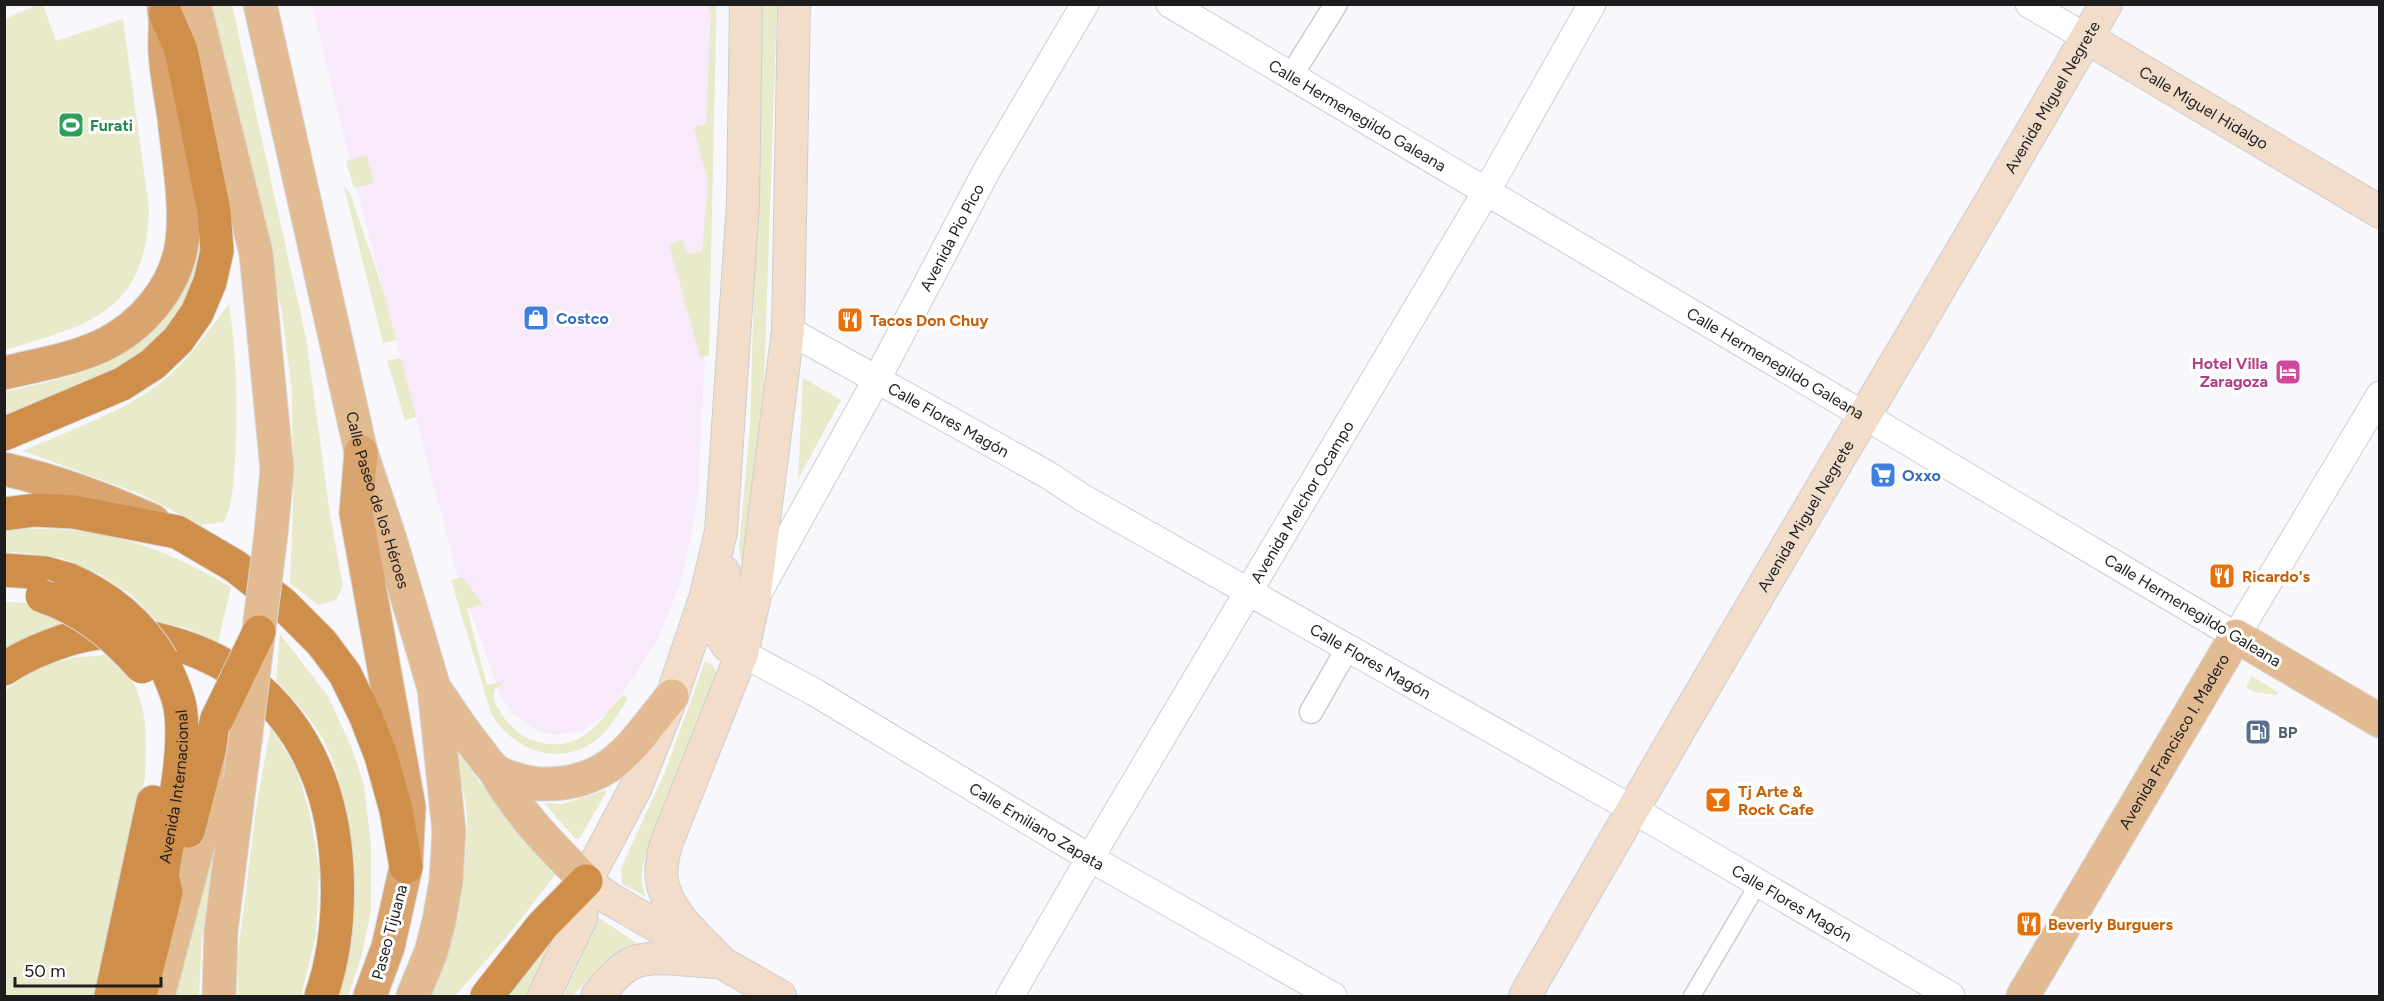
<svg xmlns="http://www.w3.org/2000/svg" width="2384" height="1001" font-family="Figtree,sans-serif">
  <style>
    .commercial { fill: #f8e9fb }
    .green { fill: #e8eac9 }
    .lines { fill: none; stroke-linecap: round; stroke-linejoin: round }
    .pedestrian-casing { stroke: #cdcdd1; stroke-width: 19 }
    .minor-casing { stroke: #cdcdd1; stroke-width: 25 }
    .tertiary-casing { stroke: #cdcdd1; stroke-width: 29 }
    .secondary-casing { stroke: #cdcdd1; stroke-width: 34 }
    .primary-casing { stroke: #d6d6d6; stroke-width: 35 }
    .trunk-casing { stroke: #d6d6d6; stroke-width: 35 }
    .motorway-casing { stroke: #d6d6d6; stroke-width: 35 }
    .pedestrian { stroke: #fff; stroke-width: 16 }
    .minor { stroke: #fff; stroke-width: 22 }
    .tertiary { stroke: #fff; stroke-width: 27 }
    .secondary { stroke: #f1ddc9; stroke-width: 32 }
    .primary { stroke: #e3bb93; stroke-width: 33 }
    .trunk { stroke: #daa46f; stroke-width: 33 }
    .motorway { stroke: #d08e4b; stroke-width: 33 }
    .primary-bridge-casing { stroke: #d6d6d6; stroke-width: 35; stroke-linecap: butt }
    .motorway-bridge-casing { stroke: #d6d6d6; stroke-width: 35; stroke-linecap: butt }
    .primary-bridge { stroke: #e3bb93; stroke-width: 33 }
    .motorway-bridge { stroke: #d08e4b; stroke-width: 33 }
    .labels { text-anchor: middle; stroke-width: 6; stroke-linejoin: round; paint-order: stroke }
    .street-label { font-size: 16px; fill: #1d1d1e; stroke: #fff }
    .leisure-label { font-size: 16px; font-weight: bold; fill: #27864d; stroke: #fff; text-anchor: start }
    .shop-label { font-size: 16px; font-weight: bold; fill: #366cbe; stroke: #fff; text-anchor: start }
    .food-label { font-size: 16px; font-weight: bold; fill: #c56008; stroke: #fff; text-anchor: start }
    .hotel-label { font-size: 16px; font-weight: bold; fill: #b23c85; stroke: #fff; text-anchor: end }
    .service-label { font-size: 16px; font-weight: bold; fill: #4e5e75; stroke: #fff; text-anchor: start }
  </style>
  <rect width="100%" height="100%" fill="#f8f8fc"/>
  <path class="commercial" d="M312,5H717L711,244L698,491L693,527L680,584L658,639L636,674L608,712L582,731L555,735L542,732L527,725L513,713L501,697L456,571L358,193Z"/>
  <path class="green" d="M39,4L43,5L56,41L123,19L149,208C146,313 91,324 5,350V19Z
    M211,5H232L306,338L330,514L343,586L336,600L318,605L290,583L293,504L292,393L282,312Z
    M708,5H715L716,16L709,356L700,357L669,244L683,240L687,254L702,252L708,182L694,127L706,124L711,14Z
    M762,5H777L764,385L766,426L745,568H742L739,546L750,427Z
    M367,155L374,183L354,188L346,161Z
    M344,187L350,193L385,296L396,340L383,343Z
    M198,225L207,227L188,306L134,363L5,417L4,392C49,381 102,374 136,342Z
    M229,304C237,356 238,407 235,460C233,485 234,499 224,522L201,525L140,494L23,451C69,430 122,413 163,381C189,360 208,330 229,304Z
    M401,358L416,417L405,420L387,361Z
    M803,378L841,400L798,479Z
    M4,529C97,525 152,541 231,587L218,642L184,627L159,623L130,594L97,573L61,558L15,552L5,553Z
    M462,577L483,604L467,609L487,685L502,682V684L495,689C492,698 495,703 500,711C514,738 547,752 576,740C597,731 607,710 623,695L628,698C620,711 612,725 601,736C564,769 514,753 491,713L451,580Z
    M5,602C29,602 55,606 76,620L5,648Z
    M280,634L328,696L351,746L364,785L371,844V911L361,958L348,996H337C364,924 358,826 330,754C319,725 296,703 276,680Z
    M113,654C119,663 126,672 132,681C149,709 146,746 145,777L99,996H5L4,691L35,669L72,658Z
    M705,661L713,666L718,676L649,845C643,864 638,878 646,897L622,884L621,868L665,772Z
    M2252,676L2279,693L2277,695L2254,692L2246,687Z
    M271,727L296,768L310,813L319,868L316,936L301,996H238L237,961L257,802Z
    M454,747L512,825L555,875L510,933L455,996H432C453,943 466,883 467,825C468,803 458,770 454,747Z
    M606,790V793L579,839L575,838L544,803L562,804Z
    M221,807L202,939L199,996H168Z
    M569,910L533,996H498Z
    M596,916L638,944C610,955 593,975 573,996H564L580,961Z"/>
  <g class="lines">
    <g class="pedestrian-casing">
      <path id="pedestrian" d="M1692,996L1758,884"/>
    </g>
    <g class="minor-casing">
      <path id="minor" d="M1291,76L1336,4
        M1311,712L1347,649"/>
    </g>
    <g class="tertiary-casing">
      <g id="tertiary">
        <path id="s1" d="M1170,4L2236,636L2380,395"/>
        <path d="M2029,4L2087,38"/>
        <path id="s2" d="M788,330L1048,475L1083,498L1632,809L1951,996"/>
        <path id="s3" d="M758,593L877,379L987,170L1085,4"/>
        <path id="s4" d="M742,653L816,693L1090,858L1333,996"/>
        <path id="s5" d="M1010,996L1090,858L1486,192L1592,4"/>
      </g>
    </g>
    <g class="secondary-casing">
      <g id="secondary">
        <path id="s6" d="M2087,38L2380,212"/>
        <path d="M724,572L725,595L720,634L728,646L742,653"/>
        <path d="M586,881L610,899L780,996"/>
        <path d="M721,962C700,939 666,912 662,880C660,869 663,858 665,847L742,653L754,600L788,330L794,4"/>
        <path d="M544,996L581,918L586,881L636,787L672,696L705,599L721,532L743,202L746,4"/>
        <path d="M597,996C607,985 617,971 630,964C652,953 690,961 714,962"/>
        <path id="s7" d="M1525,996C1715,663 1914,336 2106,4"/>
      </g>
    </g>
    <g class="primary-casing">
      <g id="primary">
        <path d="M194,4L256,253L277,469L271,534"/>
        <path id="s8" d="M260,4L361,452L390,539L434,688L449,831L446,881L439,921L431,952L413,996"/>
        <path d="M437,692C451,713 464,733 480,752C484,758 489,765 495,770C503,777 531,784 542,784C613,785 632,744 672,696"/>
        <path d="M495,771C519,814 552,847 586,881"/>
        <path d="M158,996L211,796L246,738"/>
        <path d="M219,996L221,931L240,780"/>
        <path id="s9" d="M2023,996L2236,636L2380,721"/>
      </g>
    </g>
    <g class="trunk-casing">
      <path id="trunk" d="M4,373C36,365 71,360 101,346C142,327 176,287 182,242C187,206 178,155 174,118C171,96 166,73 165,50C164,37 167,23 164,9
        M361,452L356,513L409,807L406,867L388,947L370,996
        M4,469C56,481 105,499 153,521"/>
    </g>
    <g class="motorway-casing">
      <g id="motorway">
        <path d="M4,434L122,384L153,364L178,340L197,313L210,282L217,251L214,211L181,50L166,15"/>
        <path d="M4,514L35,510L74,512L177,532L235,566L283,604L322,643L345,674L366,717L381,756L396,810L406,867"/>
        <path d="M4,570L45,573L70,580"/>
        <path d="M4,669C27,653 70,636 98,633C117,631 138,634 156,639C272,665 332,756 337,871C339,913 335,956 321,996"/>
        <path d="M188,831L217,719"/>
        <path d="M111,996L153,802"/>
        <path id="s10" d="M140,996L166,892L162,876C169,828 188,754 180,707C177,691 169,675 162,660"/>
        <path d="M487,996L542,926L586,881"/>
      </g>
    </g>
    <use href="#pedestrian" class="pedestrian"/>
    <use href="#minor" class="minor"/>
    <use href="#tertiary" class="tertiary"/>
    <use href="#secondary" class="secondary"/>
    <use href="#primary" class="primary"/>
    <use href="#trunk" class="trunk"/>
    <use href="#motorway" class="motorway"/>
    <g class="primary-bridge-casing">
      <path id="primary-bridge" d="M240,780L271,534"/>
    </g>
    <g class="motorway-bridge-casing">
      <path id="motorway-bridge" d="M70,580C109,598 140,622 162,660
        M42,596C83,610 113,634 142,667
        M217,719L259,632"/>
    </g>
    <use href="#primary-bridge" class="primary-bridge"/>
    <use href="#motorway-bridge" class="motorway-bridge"/>
  </g>
  <defs>
    <g id="stadium-square" transform="scale(1.35)"><rect x="-9" y="-9" width="18" height="18" rx="4" fill="#2e9e5b" stroke="#fff"/><path d="M0-5a6.5 5 0 1 0 0 10a6.5 5 0 1 0 0-10ZM-3.5-1.8h7v3.6h-7Z" fill="#fff"/></g>
    <g id="shop-square" transform="scale(1.35)"><rect x="-9" y="-9" width="18" height="18" rx="4" fill="#3f7fe0" stroke="#fff"/><path d="M-5-2.5h2.3a2.7 3.5 0 0 1 5.4 0H5L5.5 6h-11ZM-1.5-2.5h3a1.5 2.3 0 0 0-3 0Z" fill="#fff"/></g>
    <g id="restaurant-square" transform="scale(1.35)"><rect x="-9" y="-9" width="18" height="18" rx="4" fill="#e8710a" stroke="#fff"/><path d="M-5-6h1v4h1v-4h1v4h1v-4h1v5L-1.5 .5V6h-2V.5L-5-1ZM5-6V6H3V1.5H1.5Q1.5-4 5-6Z" fill="#fff"/></g>
    <g id="hotel-square" transform="scale(1.35)"><rect x="-9" y="-9" width="18" height="18" rx="4" fill="#d1479c" stroke="#fff"/><path d="M-6-4.5h1.5V1H6V5H4.5V3h-9V5H-6ZM-4 0a1.8 1.8 0 1 1 3.6 0ZM.5 0V-2.5h3Q6-2.5 6 0Z" fill="#fff"/></g>
    <g id="supermarket-square" transform="scale(1.35)"><rect x="-9" y="-9" width="18" height="18" rx="4" fill="#3f7fe0" stroke="#fff"/><path d="M-6-5.5h2.5l.6 2H6L4.5 2H-2.5L-4.4-4H-6ZM-1.5 3.2a1.3 1.3 0 1 0 .1 0ZM3 3.2a1.3 1.3 0 1 0 .1 0Z" fill="#fff"/></g>
    <g id="fuel-square" transform="scale(1.35)"><rect x="-9" y="-9" width="18" height="18" rx="4" fill="#5c6f8a" stroke="#fff"/><path d="M-5.5-6h7V0h2V4h1.3V-2.5L3-4.5l.8-.8L6-3V5H2.5V1h-1V6h-7ZM-4.2-4.7v3.2H.2V-4.7Z" fill="#fff"/></g>
    <g id="bar-square" transform="scale(1.35)"><rect x="-9" y="-9" width="18" height="18" rx="4" fill="#e8710a" stroke="#fff"/><path d="M-6-5H6L.8 .8V4.5H3.5V6h-7V4.5H-.8V.8Z" fill="#fff"/></g>
  </defs>
  <g fill-rule="evenodd">
    <use href="#stadium-square" x="71" y="125"/>
    <use href="#shop-square" x="536" y="318"/>
    <use href="#restaurant-square" x="850" y="320"/>
    <use href="#hotel-square" x="2288" y="372"/>
    <use href="#supermarket-square" x="1883" y="475"/>
    <use href="#restaurant-square" x="2222" y="576"/>
    <use href="#fuel-square" x="2258" y="732"/>
    <use href="#bar-square" x="1718" y="800"/>
    <use href="#restaurant-square" x="2029" y="924"/>
  </g>
  <g class="labels">
    <g class="street-label">
      <text dy="6" stroke="none"><textPath href="#s7" startOffset="1042">Avenida Miguel Negrete</textPath></text>
      <text dy="6" stroke="none"><textPath href="#s6" startOffset="136">Calle Miguel Hidalgo</textPath></text>
      <text dy="6" stroke="none"><textPath href="#s1" startOffset="218">Calle Hermenegildo Galeana</textPath></text>
      <text dy="6" stroke="none"><textPath href="#s3" startOffset="405">Avenida Pio Pico</textPath></text>
      <text dy="6" stroke="none"><textPath href="#s1" startOffset="704">Calle Hermenegildo Galeana</textPath></text>
      <text dy="6" stroke="none"><textPath href="#s2" startOffset="184">Calle Flores Magón</textPath></text>
      <text dy="6" stroke="none"><textPath href="#s8" startOffset="510">Calle Paseo de los Héroes</textPath></text>
      <text dy="6" stroke="none"><textPath href="#s5" startOffset="574">Avenida Melchor Ocampo</textPath></text>
      <text dy="6" stroke="none"><textPath href="#s7" startOffset="556">Avenida Miguel Negrete</textPath></text>
      <text transform="translate(2193 610) rotate(31)" y="6">Calle Hermenegildo Galeana</text>
      <text dy="6" stroke="none"><textPath href="#s2" startOffset="670">Calle Flores Magón</textPath></text>
      <text dy="6" stroke="none"><textPath href="#s9" startOffset="296">Avenida Francisco I. Madero</textPath></text>
      <text dy="6" stroke="none"><textPath href="#s10" startOffset="214">Avenida Internacional</textPath></text>
      <text dy="6" stroke="none"><textPath href="#s4" startOffset="342">Calle Emiliano Zapata</textPath></text>
      <text dy="6" stroke="none"><textPath href="#s2" startOffset="1156">Calle Flores Magón</textPath></text>
      <text transform="translate(389 932) rotate(-75)" y="6">Paseo Tijuana</text>
    </g>
    <g class="leisure-label">
      <text x="90" y="131">Furati</text>
    </g>
    <g class="shop-label">
      <text x="556" y="324">Costco</text>
      <text x="1902" y="481">Oxxo</text>
    </g>
    <g class="food-label">
      <text x="870" y="326">Tacos Don Chuy</text>
      <text x="2242" y="582">Ricardo's</text>
      <text x="1738" y="797">Tj Arte &amp;<tspan x="1738" dy="18">Rock Cafe</tspan></text>
      <text x="2048" y="930">Beverly Burguers</text>
    </g>
    <g class="hotel-label">
      <text x="2268" y="369">Hotel Villa<tspan x="2268" dy="18">Zaragoza</tspan></text>
    </g>
    <g class="service-label">
      <text x="2278" y="738">BP</text>
    </g>
  </g>
  <rect width="2384" height="1001" fill="none" stroke="#1d1d1e" stroke-width="12"/>
  <path d="M15 977v9h146v-9" fill="none" stroke="#1d1d1e" stroke-width="3"/>
  <text x="24" y="977" font-size="18" fill="#1d1d1e" stroke="#ffffff" stroke-width="4.5" paint-order="stroke">50 m</text>
</svg>
